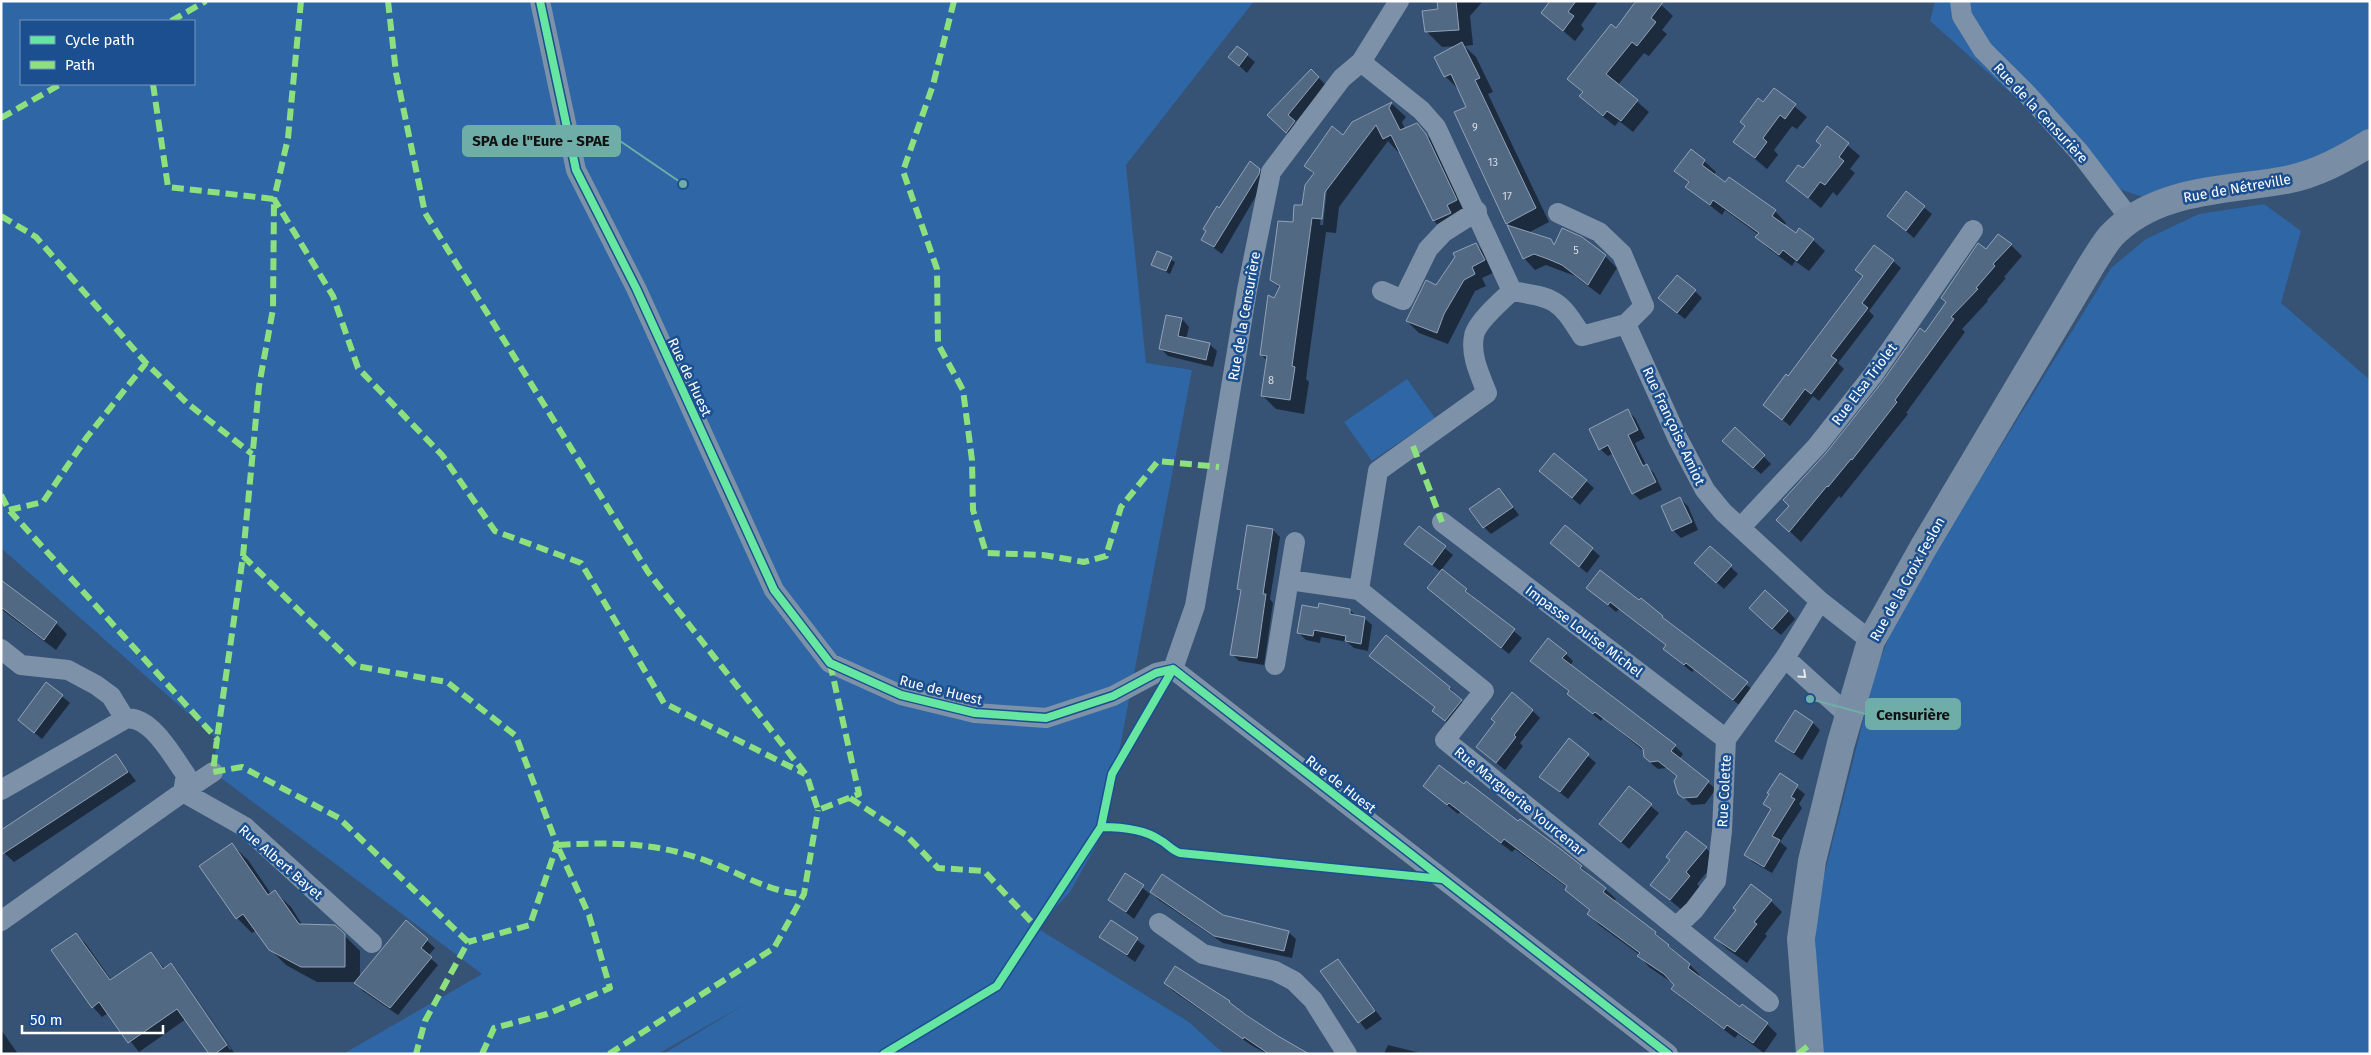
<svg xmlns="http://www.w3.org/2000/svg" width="2371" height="1055" font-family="'Fira Sans',sans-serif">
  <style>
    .green { fill: #2f66a5; fill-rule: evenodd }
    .shadow { fill: #0007; fill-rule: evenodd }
    .building { fill: #526984; stroke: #92a2b6 }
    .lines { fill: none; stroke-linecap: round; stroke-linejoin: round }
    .street { stroke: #7d92a8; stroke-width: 20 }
    .secondary { stroke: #798da4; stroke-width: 28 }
    .quiet { stroke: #8de07e; stroke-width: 6; stroke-dasharray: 12 6; stroke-linecap: butt }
    .cycleway-casing { stroke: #1b4f8f; stroke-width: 11 }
    .cycleway { stroke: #66e7a1; stroke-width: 8 }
    .oneway { stroke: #e5e9ee }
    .labels { text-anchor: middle; stroke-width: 5; stroke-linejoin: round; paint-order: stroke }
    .number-label { font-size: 11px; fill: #d4dae0 }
    .street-label { font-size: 14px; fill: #fff; stroke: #1b4f8f }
    .leader { fill: none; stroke: #6fada8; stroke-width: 2 }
    .callout-dot { fill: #6fada8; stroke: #1b4f8f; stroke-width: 2 }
    .callout { fill: #6fada8; stroke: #6fada8; stroke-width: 2 }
    .callout-label { font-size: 15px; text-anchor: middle; font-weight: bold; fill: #111 }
  </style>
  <rect width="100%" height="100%" fill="#365274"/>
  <path class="green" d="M1,1H1254L1126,165L1146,363L1192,370L1104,831L1070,892L1037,928L1189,1022L1224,1054H663L745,1004L658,1054H343L482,974L213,772L217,739L1,548ZM21,21H194V84H21Z
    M1935,1H2370V131L2300,169L2241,172L2184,183L2146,198L2119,189L1930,21Z
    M2264,204L2301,231L2281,303L2370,380V1054H1821L1815,985L1816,907L1876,670L1900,609L2111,268L2146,239L2199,214Z
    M1407,379L1435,418L1372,461L1344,422Z"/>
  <path class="shadow" d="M1438,1H1483L1470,16L1473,45L1464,46L1476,57L1493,92L1488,94L1549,222L1528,233L1550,240L1555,245L1581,238L1605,256L1617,268L1600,295L1575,276L1546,265L1535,270L1524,258L1512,228L1507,223L1467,107L1459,90L1445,76L1457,46L1442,47L1426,31L1439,11Z
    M1552,1H1598L1581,25L1584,29L1575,41L1542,13Z
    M1631,1H1657L1673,16L1662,30L1667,34L1649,56L1644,53L1618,85L1649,112L1633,132L1619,121L1615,126L1592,108L1581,96L1583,93L1569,79L1616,30L1635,5Z
    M1237,47L1255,62L1247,73L1230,57Z
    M1318,77L1326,85L1295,123L1302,129L1294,139L1269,115Z
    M1774,89L1807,117L1797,129L1792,126L1774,150L1778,155L1767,169L1735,142Z
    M1392,104L1406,117L1402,122L1405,129L1416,125L1431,139L1470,214L1448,235L1434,221L1400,151L1398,152L1388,141L1339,207L1336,233L1326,232L1306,379L1309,382L1304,414L1276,409L1262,395L1268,361L1261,355L1275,300L1280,288L1272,280L1303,207L1314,175L1306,166L1343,137L1352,123ZM1327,189L1323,225H1320L1324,192Z
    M1827,128L1860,156L1850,169L1855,173L1837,196L1833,192L1821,208L1788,181L1804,170L1822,145Z
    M1704,161L1716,172L1714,175L1775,211L1786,223L1784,226L1796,234L1813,240L1825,251L1809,271L1795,261L1792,266L1769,249L1757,237L1759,235L1725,210L1722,215L1686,186L1689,183L1676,171Z
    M1259,170L1267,177L1222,254L1202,239L1220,209Z
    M1906,193L1932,214L1914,238L1888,216Z
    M1476,244L1488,256L1495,272L1482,278L1486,286L1475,291L1448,344L1419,333L1407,321Z
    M2011,245L2022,256L2004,277L2006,278L1987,300L1988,301L1962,329L1965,332L1906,413L1908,414L1841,498L1839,496L1801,542L1778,520L1791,506L1827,454L1926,334L1986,251Z
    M1158,253L1175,262L1170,274L1152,265Z
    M1893,261L1901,268L1869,311L1874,316L1838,363L1844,369L1819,401L1813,396L1790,426L1765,405L1789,378L1864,277L1857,270Z
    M1695,291L1702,298L1685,319L1667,305Z
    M1167,316L1182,319L1189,327L1186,339L1209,344L1217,351L1213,367L1168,356L1160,348Z
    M1628,411L1635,418L1645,438L1635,443L1646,465L1654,473L1662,490L1640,500L1633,493L1614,453L1608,456L1600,449Z
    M1735,428L1771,464L1761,474L1723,441Z
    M1541,471L1586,481L1594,488L1580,505Z
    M1499,489L1519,515L1491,534L1484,527Z
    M1680,499L1688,506L1698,530L1681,538L1673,530Z
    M1565,526L1600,556L1587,573L1559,550Z
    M1419,527L1453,555L1441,570L1522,638L1509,654L1436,595L1441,572L1406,544Z
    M1273,530L1280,537L1270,599L1273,603L1264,665L1239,661L1232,654L1242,593L1238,589Z
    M1710,547L1738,574L1724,589L1703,570Z
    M1,581L56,623L67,634L56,650L1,609Z
    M1588,588L1639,602L1641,600L1754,691L1742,707L1694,670L1692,672L1672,656L1665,648L1667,646L1645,629L1619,609L1616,612Z
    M1319,610H1350L1356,616L1364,618L1372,625L1368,651L1354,648L1347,642L1321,637L1320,643L1306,640L1298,632Z
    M1788,611L1795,619L1781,635L1758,615Z
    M1386,637L1450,688L1468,708L1453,728L1434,711L1436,708L1371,656Z
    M1566,654L1573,661L1570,666L1675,746L1683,754L1679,759L1716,789L1705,804L1692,805L1679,793L1678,777L1666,768L1658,769L1653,765L1645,757L1644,751L1603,718L1601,721L1576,701L1568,694L1569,692L1532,661Z
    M47,684L70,703L42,739L19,720Z
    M1533,711L1540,718L1520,743L1523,746L1505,770L1477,747Z
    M1813,723L1820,730L1802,760L1776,741Z
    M1569,740L1596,763L1568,799L1541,777Z
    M116,755L136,781L14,862L4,853Z
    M1780,775L1805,794L1799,804L1802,808L1780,842L1787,848L1772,873L1753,862L1745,854L1771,810L1765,803Z
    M1424,786L1581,867L1616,899L1614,901L1655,933L1690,965L1700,975L1698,977L1740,1009L1767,1024L1777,1034L1764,1053L1738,1034L1735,1038L1683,999L1673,989L1675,985L1674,984L1649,967L1639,956L1640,955L1599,925L1589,914L1591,911L1566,890L1568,888L1515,849L1512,852L1460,812L1458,814Z
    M1629,788L1659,813L1629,849L1601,824Z
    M232,845L248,860L271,894L275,892L291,907L303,926L344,935L360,951V977L406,922L435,948L428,956L438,965L398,1015L363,991L356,982H317L286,965L270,949L257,930L252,933L237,918Z
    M1706,848L1717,860L1697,884L1701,888L1683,911L1652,885Z
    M1125,874L1150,894L1134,919L1110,900Z
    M1151,892L1222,917L1288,932L1296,939L1292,958L1223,943L1159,900Z
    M1771,901L1782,912L1765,934L1767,936L1747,963L1727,949L1715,938Z
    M1111,921L1145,946L1135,962L1101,937Z
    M76,934L86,944L112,981L151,953L165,969L171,964L180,974L235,1054H211L186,1019L139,1052L108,1013L102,1017L93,1007ZM177,974H180L232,1049L230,1050Z
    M1338,961L1382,1019L1366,1030L1322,972Z
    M1175,967L1305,1054H1267L1251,1045L1173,991L1165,983Z
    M1,1030L2,1031L18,1054H1Z
    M1388,1045L1416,1052L1421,1054H1384Z"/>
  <path class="building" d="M1437,1H1456L1459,30L1425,32L1422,11L1438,9Z
    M1550,1H1576L1568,12L1574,16L1563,31L1541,13Z
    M1636,1H1664L1651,18L1656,22L1637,46L1632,42L1606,74L1638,100L1621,121L1607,111L1603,116L1579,96L1583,92L1567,79L1611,24L1616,28Z
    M1462,42L1480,78L1475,80L1536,208L1506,224L1454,112L1466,107L1451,74L1444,77L1434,57Z
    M1237,46L1248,54L1239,66L1228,57Z
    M1311,69L1319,77L1288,115L1295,121L1286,133L1267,115Z
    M1774,88L1796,104L1785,119L1780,115L1763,138L1767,142L1755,158L1733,142L1745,126L1740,122L1758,98L1763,102Z
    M1392,102L1389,108L1400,130L1417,123L1426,134L1457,200L1447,205L1451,213L1433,221L1391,135L1383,139L1376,125L1325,192L1322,219L1312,218L1292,366L1295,367L1290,400L1261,396L1267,356L1260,355L1268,295L1274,298L1280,286L1270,280L1278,221L1293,222L1294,205H1302L1305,185L1314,173L1304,166L1332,126L1343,135L1352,122Z
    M1827,126L1849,143L1839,157L1844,161L1825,185L1820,182L1808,198L1786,181L1798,165L1803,168L1821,145L1816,141Z
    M1691,149L1705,160L1702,165L1725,182L1729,177L1776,210L1772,216L1796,233L1799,228L1814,239L1797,261L1783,250L1779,255L1755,237L1759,233L1713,200L1710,205L1685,187L1689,182L1674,171Z
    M1250,161L1260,169L1259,174L1214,247L1201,240L1206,231L1203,229L1217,206L1219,208Z
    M1906,191L1925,206L1906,231L1887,216Z
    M1507,225L1551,239L1554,245L1562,228L1582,237L1606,255L1588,285L1562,265L1548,259L1534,254L1523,259Z
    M1998,234L2012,244L1993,264L1995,266L1976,288L1978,289L1951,317L1954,319L1895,400L1897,402L1852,460L1851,459L1828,487L1827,486L1789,532L1776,520L1789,506L1783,500L1826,453L1882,382L1920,328L1925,332L1946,302L1941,298L1978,243L1986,249Z
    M1476,243L1485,260L1472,267L1475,274L1464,280L1444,314L1437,333L1406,321L1426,280L1436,285L1455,257L1453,253Z
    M1874,245L1894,260L1862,303L1868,308L1831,356L1837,360L1811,394L1805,389L1782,420L1763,405L1786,374L1788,376L1863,276L1855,270Z
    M1157,251L1172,257L1166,271L1151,265Z
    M1677,275L1696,290L1677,313L1658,298Z
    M1166,315L1182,318L1178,336L1210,343L1206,360L1159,349Z
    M1628,409L1638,430L1628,435L1643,466L1647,464L1656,482L1632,494L1608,445L1599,450L1589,429Z
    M1735,427L1765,455L1753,468L1722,441Z
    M1554,453L1587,480L1572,498L1539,471Z
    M1499,488L1513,507L1483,528L1469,509Z
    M1680,497L1692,522L1672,531L1661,506Z
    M1247,525L1273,529L1263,594H1266L1257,658L1230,655L1241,590L1237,589Z
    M1565,525L1593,548L1579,567L1550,543Z
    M1419,526L1446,546L1432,565L1404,544Z
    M1710,546L1732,565L1716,583L1694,563Z
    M1442,569L1467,589L1465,591L1515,629L1501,648L1427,588Z
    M1600,570L1639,600L1641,598L1663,616L1662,617L1748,682L1733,700L1686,663L1684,665L1663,649L1666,645L1636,622L1610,602L1608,605L1586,588Z
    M1,580L57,622L44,640L1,607Z
    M1765,590L1788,611L1772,629L1749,608Z
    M1319,603L1350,609V614L1365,617L1361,644L1345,641L1346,636L1314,630L1313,636L1297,633L1302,605L1318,608Z
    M1386,635L1450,687L1449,689L1462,700L1445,721L1432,711L1435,707L1369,656Z
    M1548,638L1567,653L1562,658L1676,745L1671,751L1709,781L1697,797L1683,798L1678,794L1674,781L1677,776L1658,761L1650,762L1644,757L1643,749L1640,746L1595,712L1593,714L1567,694L1569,691L1530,661Z
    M46,682L63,695L34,733L18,720Z
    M1512,692L1533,710L1514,735L1516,737L1496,763L1476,747L1495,722L1491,719Z
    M1795,710L1813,722L1794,753L1775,741Z
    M1569,738L1589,754L1560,792L1539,777Z
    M116,754L128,772L1,855V830Z
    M1439,765L1464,784L1466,781L1518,821L1520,819L1562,850L1582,866L1580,868L1606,888L1603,892L1656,932L1655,934L1669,945L1668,946L1690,964L1688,968L1740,1007L1742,1004L1768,1023L1753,1043L1727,1025L1724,1029L1671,989L1674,985L1664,974L1637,956L1640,953L1587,914L1590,910L1565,890L1567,886L1504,839L1501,843L1449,803L1447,805L1423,786Z
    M1780,773L1798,785L1791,797L1795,799L1772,836L1780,840L1764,867L1744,855L1771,809L1763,804L1769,794L1767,793Z
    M1629,786L1652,804L1621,842L1599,824Z
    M1686,831L1707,847L1686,872L1690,876L1670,900L1650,885L1670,860L1666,857Z
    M232,843L268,895L275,890L299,924L335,925L345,934V967H301L269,950L243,914L236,919L199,866Z
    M1125,873L1144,885L1126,912L1108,900Z
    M1162,874L1223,915L1289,931L1284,951L1214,936L1150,892Z
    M1751,884L1772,900L1754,922L1757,924L1735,952L1714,938L1736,910L1733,908Z
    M406,920L428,939L421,948L432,957L390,1008L354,983Z
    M1111,920L1138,938L1127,955L1099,937Z
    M76,933L110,980L151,952L163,969L171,963L227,1045L215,1054H209L177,1009L128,1043L99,1002L92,1008L51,950Z
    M1338,959L1375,1011L1358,1023L1320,971Z
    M1175,966L1230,1001L1229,1002L1246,1015L1278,1036L1309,1054H1269L1244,1037L1243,1039L1164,983Z"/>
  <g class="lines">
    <path class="street" d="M540,1L576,170L636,288L774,590L830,663L901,695L975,713L1046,718L1113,696L1156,673L1173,669L1668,1054
      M1960,1L1962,16L1983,50L2027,94L2080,153L2131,220
      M1361,62L1421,110L1436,127L1512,291
      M1382,291L1403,300L1428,249L1444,232L1477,211
      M1512,291C1555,298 1559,299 1582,336L1626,324L1644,306L1622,254L1599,232L1558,213
      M1626,324L1678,439L1705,490L1723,512L1820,601
      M1442,522L1726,739
      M1741,527L1817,446L1873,375L1973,230
      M1289,580L1359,590
      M1359,590L1484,691L1445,740L1769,1002
      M1359,590L1378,471L1487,393C1480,375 1470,355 1474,336C1476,323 1502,300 1512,291
      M1,649L21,665L68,670L96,685L111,696L125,719
      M1785,658L1849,716
      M1275,665L1295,542
      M1173,669L1195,606L1247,290L1271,172L1342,78L1361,62L1399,1
      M213,772L183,792L245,827L372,943
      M1,790L125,719C150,714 173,757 186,775L183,792L1,921
      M1159,923L1203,954L1275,971L1294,981L1313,1000L1347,1054
      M1676,927L1694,910L1716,881L1722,831L1726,739L1785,658L1820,601L1871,641"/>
    <path class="secondary" d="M1810,1054L1801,939L1812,861L1841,743L1871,641L1923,548L2092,264C2098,255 2104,244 2111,236C2156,188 2227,191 2286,180C2317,174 2344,159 2370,143"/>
    <path class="quiet" d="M301,1L288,138L274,199L333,296L358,368L442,455L495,531L581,563L664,703L805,774
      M388,1L396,73L425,213L648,572L807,776L818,810L859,794L830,663
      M954,1L933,85L903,171L937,269L938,344L963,390L972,460L973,510L986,553L1043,555L1084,562L1106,556L1121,507L1158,461L1219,467
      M171,21L206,1
      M153,84L168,187L274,199L273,309L259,386L243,556L217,739
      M1,118L61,84
      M1,216L36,237L146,363
      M1413,446L1442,522
      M1,495L9,510L217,739L213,772L242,767L339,818L468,942L425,1021L416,1054
      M9,510L43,502L87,437L146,363L187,403L252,454
      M243,556L356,666L447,682L516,736L557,845L530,925L468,942
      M850,798L906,835L938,868L984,871L1037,928
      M482,1054L494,1028L547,1014L610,988L589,915L557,845C611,842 655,842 707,861C739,872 769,893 804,894
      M609,1054L774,948L804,894L818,810
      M1798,1054L1808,1046"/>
    <g class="cycleway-casing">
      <path id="cycleway" d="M540,1L576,170L636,288L774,590L830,663L901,695L975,713L1046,718L1113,696L1156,673L1173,669L1668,1054
        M1101,827C1120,827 1144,829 1160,840C1168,844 1171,850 1180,853L1442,879
        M884,1054L997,986L1101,827L1112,774L1173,669"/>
    </g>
    <use href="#cycleway" class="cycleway"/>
  </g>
  <defs><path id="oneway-chevron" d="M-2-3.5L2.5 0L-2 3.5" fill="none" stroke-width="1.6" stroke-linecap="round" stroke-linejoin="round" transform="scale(1.25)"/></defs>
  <use class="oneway" href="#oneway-chevron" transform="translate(1803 675) rotate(42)"/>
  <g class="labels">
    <g class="number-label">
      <text x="1475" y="131">9</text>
      <text x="1493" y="166">13</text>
      <text x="1507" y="200">17</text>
      <text x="1576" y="254">5</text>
      <text x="1271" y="384">8</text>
    </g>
    <g class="street-label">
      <text transform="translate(2041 113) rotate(47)" y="5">Rue de la Censurière</text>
      <text transform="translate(2237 188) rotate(-10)" y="5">Rue de Nétreville</text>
      <text transform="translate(1244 316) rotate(-80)" y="5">Rue de la Censurière</text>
      <text transform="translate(690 377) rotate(65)" y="5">Rue de Huest</text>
      <text transform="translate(1864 384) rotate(-53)" y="5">Rue Elsa Triolet</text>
      <text transform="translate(1674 426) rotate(65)" y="5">Rue Françoise Amiot</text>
      <text transform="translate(1907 579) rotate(-61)" y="5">Rue de la Croix Feslon</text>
      <text transform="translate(1584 631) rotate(37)" y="5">Impasse Louise Michel</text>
      <text transform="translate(941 690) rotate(14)" y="5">Rue de Huest</text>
      <text transform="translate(1341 784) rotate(38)" y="5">Rue de Huest</text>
      <text transform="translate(1724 791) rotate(-87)" y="5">Rue Colette</text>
      <text transform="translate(1520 801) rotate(39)" y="5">Rue Marguerite Yourcenar</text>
      <text transform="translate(281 862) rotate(41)" y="5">Rue Albert Bayet</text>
    </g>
  </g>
  <path class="leader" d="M683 184L620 141M1810 699L1866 714"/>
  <g class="callout-dot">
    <circle cx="683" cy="184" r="5"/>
    <circle cx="1810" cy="699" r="5"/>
  </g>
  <g class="callout">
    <rect x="463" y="126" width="157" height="30" rx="5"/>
    <rect x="1866" y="699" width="94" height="30" rx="5"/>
  </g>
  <g class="callout-label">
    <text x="541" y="146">SPA de l"Eure - SPAE</text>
    <text x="1913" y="720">Censurière</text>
  </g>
  <rect width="2371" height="1055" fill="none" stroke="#ffffff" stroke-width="5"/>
  <rect x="20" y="20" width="175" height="65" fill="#1b4f8f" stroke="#7695bc"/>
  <rect x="30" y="36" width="25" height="8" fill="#66e7a1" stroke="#7695bc"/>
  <text x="65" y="45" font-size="15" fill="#ffffff">Cycle path</text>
  <rect x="30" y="61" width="25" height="8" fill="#8de07e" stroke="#7695bc"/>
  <text x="65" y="70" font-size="15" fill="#ffffff">Path</text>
  <path d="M22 1025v8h141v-8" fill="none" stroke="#ffffff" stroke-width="2.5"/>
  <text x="30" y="1025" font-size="15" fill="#ffffff" stroke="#1b4f8f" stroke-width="4" paint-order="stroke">50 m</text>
</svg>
